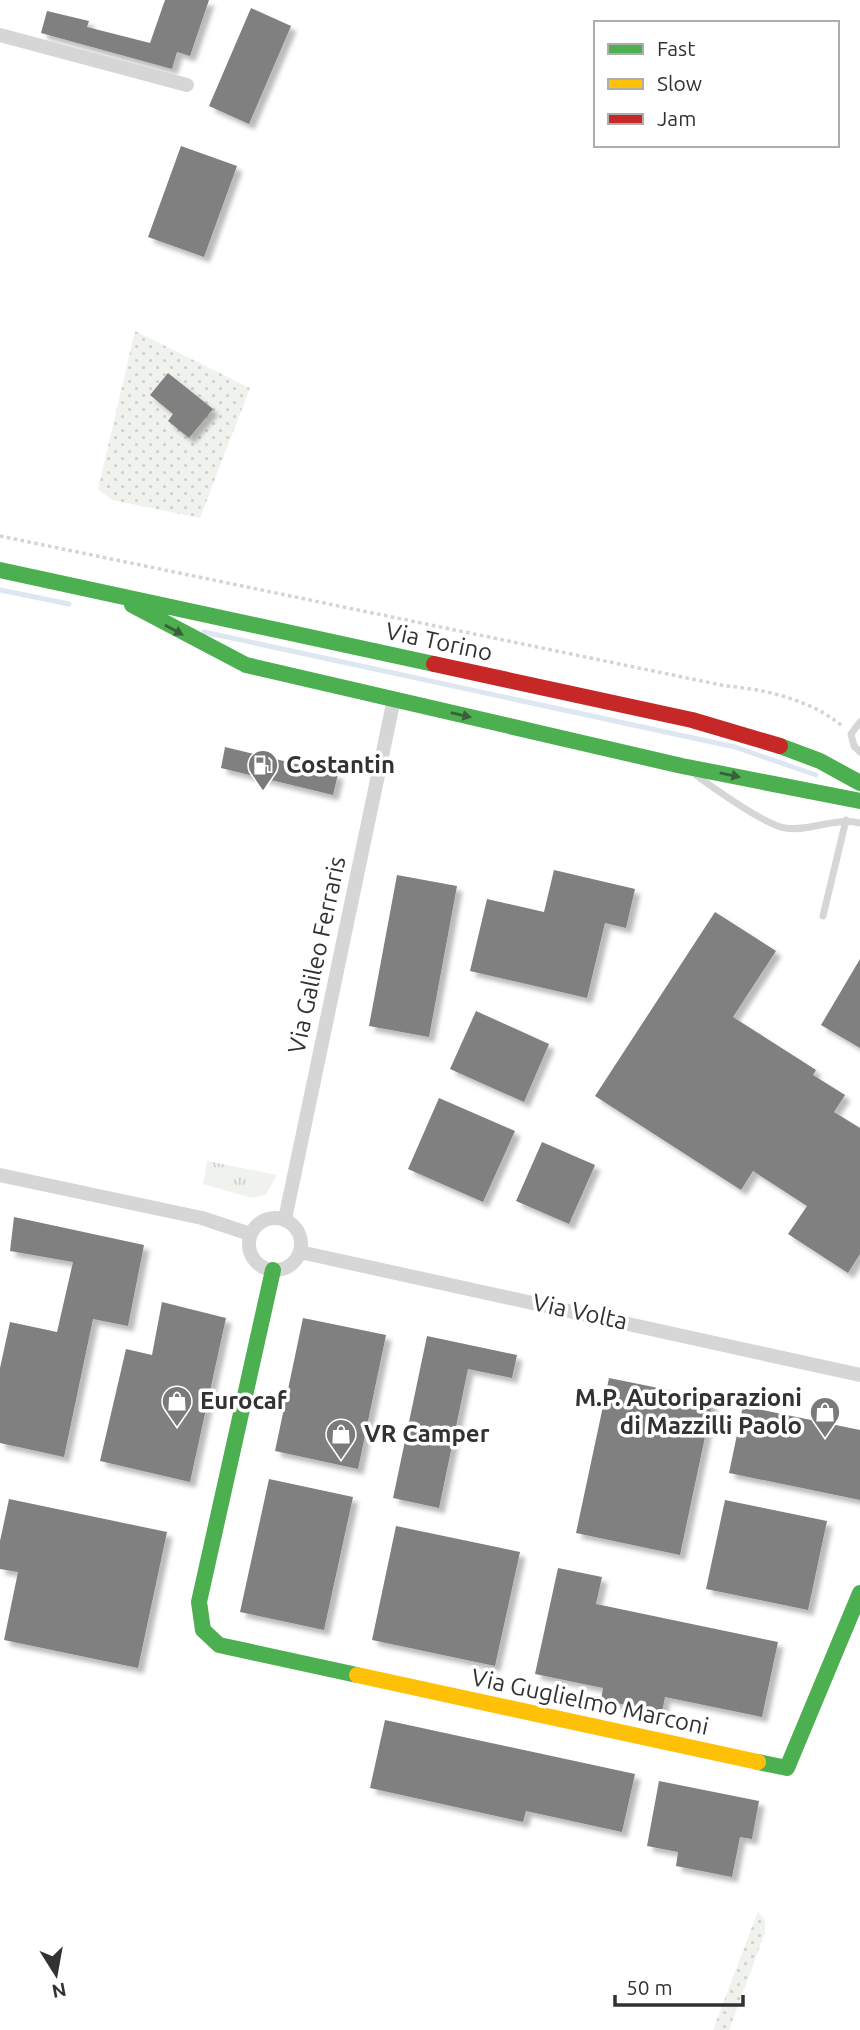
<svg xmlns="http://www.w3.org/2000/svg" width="860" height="2030" font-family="Ubuntu,sans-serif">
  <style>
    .grass { fill: url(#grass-dots) }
    .park { fill: url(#park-tufts) }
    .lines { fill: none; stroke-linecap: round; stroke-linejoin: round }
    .stream { stroke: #dde7f2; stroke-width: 5 }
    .building { fill: #808080; filter: url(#shadow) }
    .path { stroke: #d4d4d4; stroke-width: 3.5; stroke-dasharray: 3.5 3.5; stroke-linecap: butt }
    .lane { stroke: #d6d6d6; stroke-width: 7 }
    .street { stroke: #d6d6d6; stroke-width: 14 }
    .fast { stroke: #4caf50; stroke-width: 16 }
    .slow { stroke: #ffc107; stroke-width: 16 }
    .jam { stroke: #c62828; stroke-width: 16 }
    .oneway { fill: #3b5e3c }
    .labels { text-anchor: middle; stroke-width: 7; stroke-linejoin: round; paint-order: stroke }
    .street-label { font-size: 24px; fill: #323232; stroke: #fff }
    .poi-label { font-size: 24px; font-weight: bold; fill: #323232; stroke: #fff; text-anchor: start }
  </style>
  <defs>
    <pattern id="grass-dots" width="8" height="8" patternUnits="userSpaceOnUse" patternTransform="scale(1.75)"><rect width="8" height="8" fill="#f0f3ed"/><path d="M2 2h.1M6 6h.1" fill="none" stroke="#ced1cc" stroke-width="1.8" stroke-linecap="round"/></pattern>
    <pattern id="park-tufts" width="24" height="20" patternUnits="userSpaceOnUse" patternTransform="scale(1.75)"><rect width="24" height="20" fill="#f0f3ed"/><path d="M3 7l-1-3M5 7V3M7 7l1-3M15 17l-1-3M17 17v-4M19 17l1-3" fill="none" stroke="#ced1cc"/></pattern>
    <filter id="shadow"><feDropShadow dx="5.5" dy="5.5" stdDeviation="2" flood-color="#0004"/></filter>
  </defs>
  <rect width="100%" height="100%" fill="#fff"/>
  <path class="grass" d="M135,331L250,388L200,518L112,500L98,489Z
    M758,1911L765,1920V1933L729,2030H713Z"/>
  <path class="park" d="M207,1161L277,1175L266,1194L252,1198L203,1184Z"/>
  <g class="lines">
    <path class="stream" d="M0,590L69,604
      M204,632L735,747L816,775"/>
  </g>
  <path class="building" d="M165,0H209L190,56L177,52L172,69L41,33L47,11L89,21L87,27L150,43Z
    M251,8L291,26L249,124L209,106Z
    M181,146L237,166L204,257L148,237Z
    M168,373L213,409L189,438L168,421L173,414L150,395Z
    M225,747L338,774L333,795L221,768Z
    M554,870L635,889L626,928L605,923L587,998L470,971L487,899L544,912Z
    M397,875L457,886L429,1037L369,1026Z
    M715,912L776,951L733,1017L816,1070L813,1075L845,1095L834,1112L860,1128V1254L848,1273L788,1234L807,1206L753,1171L741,1190L595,1096Z
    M860,959V1048L821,1025Z
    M476,1011L549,1044L524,1102L450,1069Z
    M439,1098L515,1131L483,1202L408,1169Z
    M542,1142L595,1165L569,1224L516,1201Z
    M14,1217L144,1245L128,1326L93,1319L64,1457L0,1443V1368L10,1322L57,1332L73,1262L10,1251Z
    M162,1302L226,1318L190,1482L100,1461L126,1349L152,1355Z
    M303,1318L386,1335L358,1469L275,1451Z
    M427,1336L517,1355L512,1378L468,1369L439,1508L393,1498Z
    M609,1378L713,1399L680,1555L576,1533Z
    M743,1406L860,1430V1500L729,1473Z
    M269,1479L353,1497L324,1630L240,1612Z
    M9,1499L167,1532L138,1668L4,1640L18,1572L0,1569V1541Z
    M725,1500L827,1521L808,1610L706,1589Z
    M396,1526L520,1552L495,1666L372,1640Z
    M558,1568L602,1577L596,1604L778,1642L762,1717L665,1697L662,1712L601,1700L603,1688L535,1674Z
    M385,1720L635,1774L622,1832L526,1811L523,1822L370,1788Z
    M659,1781L759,1801L752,1839L740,1837L732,1877L676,1866L678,1852L647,1846Z"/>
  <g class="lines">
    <path class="path" d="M0,536L726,686C764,689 812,700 842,726"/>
    <path class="lane" d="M860,722L851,734L854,746L860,752
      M697,776C715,789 766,825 785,828C809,832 833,817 860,823
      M823,916L846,820"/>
    <path class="street" d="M0,35L187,85
      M0,1175L202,1218L250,1234
      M249 1244a26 26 0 1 1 52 0a26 26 0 1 1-52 0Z
      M285,1219L394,699
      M300,1252L860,1375"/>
    <path class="fast" d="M0,570L434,664
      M132,605L246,665L682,766L860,801
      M780,746L820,761L860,783
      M273,1270L199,1602L203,1630L219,1645L357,1675
      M758,1762L787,1768L860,1593"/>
    <path class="slow" d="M357,1675L758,1762"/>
    <path class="jam" d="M434,664L692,720L780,746"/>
  </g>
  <defs><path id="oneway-solid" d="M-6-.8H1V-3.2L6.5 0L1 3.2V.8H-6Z" transform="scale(1.75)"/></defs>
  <g class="oneway">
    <use href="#oneway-solid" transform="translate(174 630) rotate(29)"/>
    <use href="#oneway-solid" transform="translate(461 715) rotate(13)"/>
    <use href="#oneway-solid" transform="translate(730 775) rotate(11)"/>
  </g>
  <defs>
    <g id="fuel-pin" transform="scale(1.575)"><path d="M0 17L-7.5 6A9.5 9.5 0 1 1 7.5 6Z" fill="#7a7a7a" stroke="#fff"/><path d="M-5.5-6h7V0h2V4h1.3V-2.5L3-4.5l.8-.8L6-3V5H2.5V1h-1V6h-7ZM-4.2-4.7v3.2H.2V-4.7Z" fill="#fff"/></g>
    <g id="shop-pin" transform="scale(1.575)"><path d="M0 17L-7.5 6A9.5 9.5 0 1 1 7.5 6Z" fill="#7a7a7a" stroke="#fff"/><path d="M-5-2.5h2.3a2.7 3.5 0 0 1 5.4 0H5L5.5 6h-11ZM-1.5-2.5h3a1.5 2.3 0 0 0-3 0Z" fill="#fff"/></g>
  </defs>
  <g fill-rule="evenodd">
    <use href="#fuel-pin" x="263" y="765"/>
    <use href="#shop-pin" x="177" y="1401"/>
    <use href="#shop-pin" x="825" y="1412"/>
    <use href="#shop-pin" x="341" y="1434"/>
  </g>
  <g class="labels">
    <g class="street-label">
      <text transform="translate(439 642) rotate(12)" y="8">Via Torino</text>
      <text transform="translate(317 955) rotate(-78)" y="8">Via Galileo Ferraris</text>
      <text transform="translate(580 1312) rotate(12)" y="8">Via Volta</text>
      <text transform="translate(590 1702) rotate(12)" y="8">Via Guglielmo Marconi</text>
    </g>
    <g class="poi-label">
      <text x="286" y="773">Costantin</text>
      <text x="802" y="1406" text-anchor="end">M.P. Autoriparazioni<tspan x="802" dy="28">di Mazzilli Paolo</tspan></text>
      <text x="200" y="1409">Eurocaf</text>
      <text x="364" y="1442">VR Camper</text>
    </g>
  </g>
  <rect x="594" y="21" width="245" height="126" fill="#ffffff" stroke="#adadad" stroke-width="2"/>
  <rect x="608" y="44" width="35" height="10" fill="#4caf50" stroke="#adadad" stroke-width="2"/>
  <text x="657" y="56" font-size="21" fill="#323232">Fast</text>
  <rect x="608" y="79" width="35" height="10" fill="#ffc107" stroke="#adadad" stroke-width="2"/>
  <text x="657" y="91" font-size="21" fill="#323232">Slow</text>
  <rect x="608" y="114" width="35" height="10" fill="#c62828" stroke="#adadad" stroke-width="2"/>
  <text x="657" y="126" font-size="21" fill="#323232">Jam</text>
  <g transform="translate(56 1974) rotate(169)" stroke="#ffffff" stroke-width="5" paint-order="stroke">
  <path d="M0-5L12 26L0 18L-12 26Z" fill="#323232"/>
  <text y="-10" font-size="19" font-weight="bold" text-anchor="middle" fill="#323232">N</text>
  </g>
  <path d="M615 1995v10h128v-10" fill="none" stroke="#323232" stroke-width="3.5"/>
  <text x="626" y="1995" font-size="21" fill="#323232" stroke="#ffffff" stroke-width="5" paint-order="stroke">50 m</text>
</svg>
